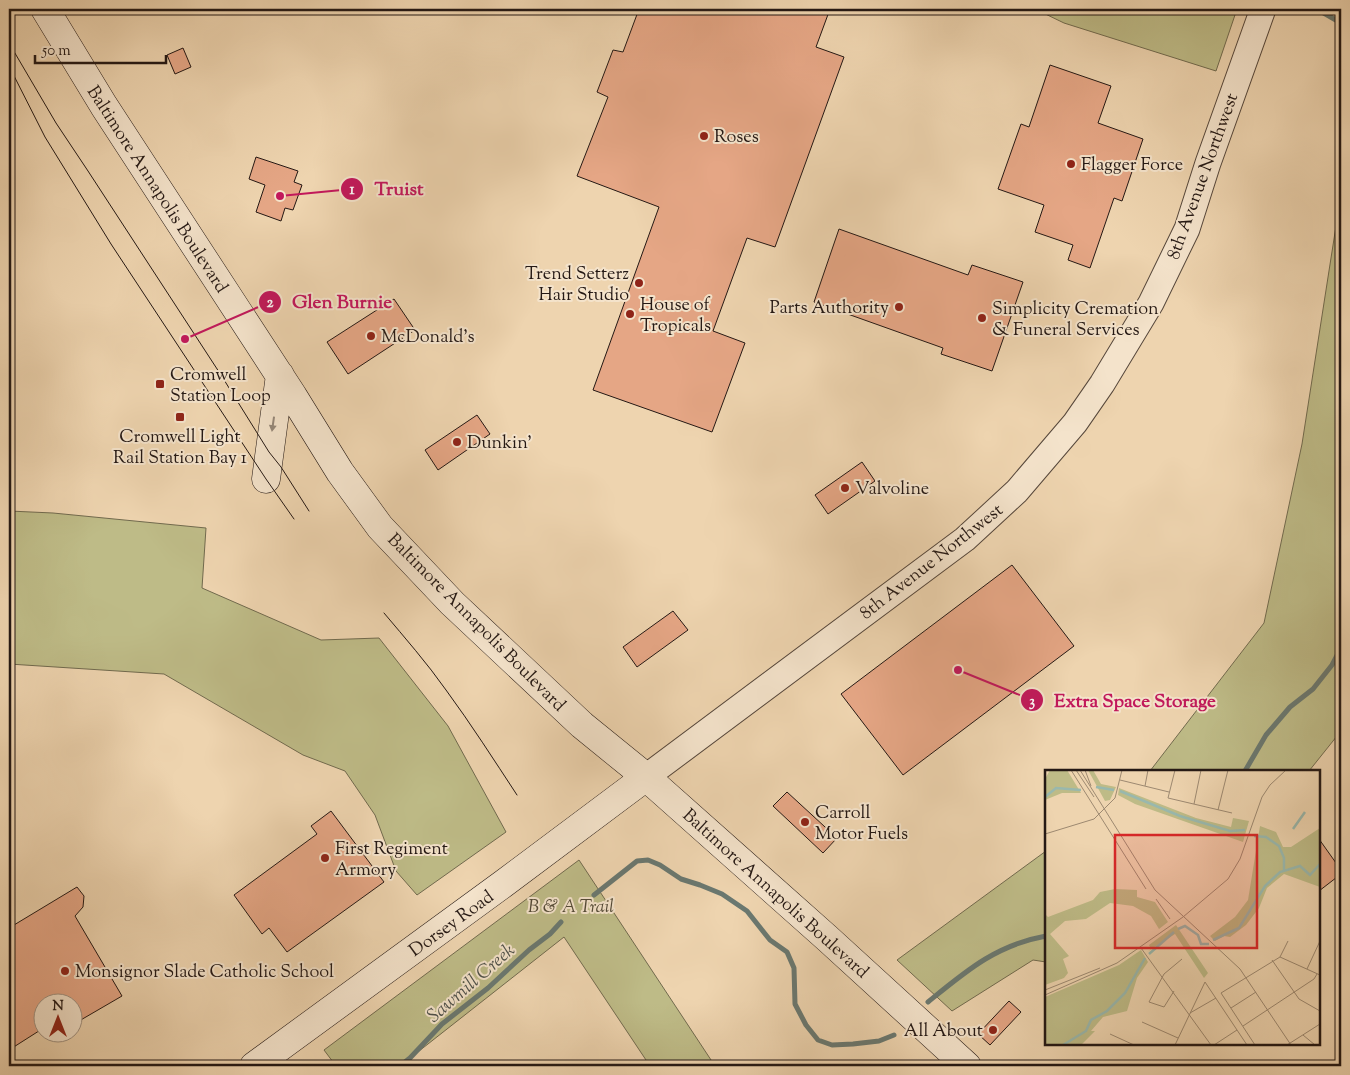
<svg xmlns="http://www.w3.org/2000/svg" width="1350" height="1075" font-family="'Sorts Mill Goudy',serif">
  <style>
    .green { fill: #bebb87; stroke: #716a4e }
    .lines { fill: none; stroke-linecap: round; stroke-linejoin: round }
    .stream { stroke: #6a7870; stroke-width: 5 }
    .building { fill: #e5a685; stroke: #241814 }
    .tertiary-casing { stroke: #56473b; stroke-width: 27 }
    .secondary-casing { stroke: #241814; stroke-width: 29 }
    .tertiary { stroke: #f4e3cb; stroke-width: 25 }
    .secondary { stroke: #f4e3cb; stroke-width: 28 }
    .tram { stroke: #241814; stroke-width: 1 }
    .oneway { fill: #968879 }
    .poi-dot { fill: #8f2418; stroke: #f4e3cb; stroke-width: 2 }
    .labels { text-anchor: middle; stroke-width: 4; stroke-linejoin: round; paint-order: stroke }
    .poi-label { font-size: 18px; fill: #241814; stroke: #f4e3cb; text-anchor: start }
    .street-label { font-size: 18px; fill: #241814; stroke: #f4e3cb }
    .park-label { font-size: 18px; font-style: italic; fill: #524936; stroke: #f4e3cb }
    .water-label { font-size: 19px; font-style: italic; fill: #4d504a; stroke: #f4e3cb }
    .inset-river { fill: none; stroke: #99b8ad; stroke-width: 2.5 }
    .inset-road { fill: none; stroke: #9d8971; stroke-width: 1 }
    .view { fill: #d62828; fill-opacity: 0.15; stroke: #d62828; stroke-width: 2.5 }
    .inset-edge { fill: none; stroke: #241814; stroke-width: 2.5 }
    .leader { fill: none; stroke: #c2185b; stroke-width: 2 }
    .callout-dot { fill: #c2185b; stroke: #f4e3cb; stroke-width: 2 }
    .mark-label { font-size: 15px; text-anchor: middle; font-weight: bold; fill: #fff }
    .callout-label { font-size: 19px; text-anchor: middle; font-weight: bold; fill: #c2185b; stroke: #f4e3cb; stroke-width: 4; stroke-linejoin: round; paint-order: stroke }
  </style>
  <rect width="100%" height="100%" fill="#eed4af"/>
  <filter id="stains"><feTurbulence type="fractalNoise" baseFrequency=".004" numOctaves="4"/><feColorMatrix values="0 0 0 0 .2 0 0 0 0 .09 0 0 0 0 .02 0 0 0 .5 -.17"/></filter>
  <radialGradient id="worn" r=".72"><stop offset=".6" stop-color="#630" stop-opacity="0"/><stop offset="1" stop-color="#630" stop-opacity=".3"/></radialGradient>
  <path class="green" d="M1035,9H1237L1216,71L1064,23Z
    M1341,194V731L1309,771H1150L1264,623L1302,444Z
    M9,511L53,513L206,528L202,588L321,640L379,638L448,726L506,832L417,895L396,871L375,815L345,771L303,755L164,674L9,664Z
    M1046,851V962L1033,960L952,1011L897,960Z
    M579,860L715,1066H650L564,937L400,1066H336L324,1050Z"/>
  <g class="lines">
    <path class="stream" d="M1322,12L1341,23
      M1245,771L1266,735L1290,707L1313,689L1332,665L1341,648
      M594,895L637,861L648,860L660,865L681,879L700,885L722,894L747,911L770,940L787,952L794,968L795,1004L806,1025L818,1040L832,1045L853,1044L879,1041L894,1035
      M928,1002C966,971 996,945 1046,936
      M400,1066L410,1058L442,1024L488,988L529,950L550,934L561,922"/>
  </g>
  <path class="building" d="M639,9H830L816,47L844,57L775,247L747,238L713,331L745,343L712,432L593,390L659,207L577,176L608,97L597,92L613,50L623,52Z
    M183,48L191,67L175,74L167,55Z
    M1050,65L1111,86L1098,123L1143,139L1122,201L1114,198L1090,268L1068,260L1073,245L1035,232L1044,205L998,189L1021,124L1029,127Z
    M256,157L298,171L294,182L302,185L293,210L285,208L281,221L256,212L265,185L249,179Z
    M839,229L968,275L972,265L1023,282L992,371L941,354L943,348L814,302Z
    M394,299L415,330L348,374L327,342Z
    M477,415L490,434L438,470L425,450Z
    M862,462L875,481L828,514L815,495Z
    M1012,565L1074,646L903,775L841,694Z
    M673,611L688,630L637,667L623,647Z
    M787,792L837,838L823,853L773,806Z
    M331,811L384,882L287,952L269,928L262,934L234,895L317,834L311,826Z
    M1319,839L1341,870V874L1319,891Z
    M77,887L84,896L83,907L75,916L122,996L79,1021L72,1009V1002H42V1029L9,1050V928Z
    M1009,1001L1021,1012L990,1045L978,1034Z"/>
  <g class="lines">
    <g class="tertiary-casing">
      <path id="tertiary" d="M646,777L965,539L1017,491L1075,423L1102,384L1151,303L1187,229L1208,163L1263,9"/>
    </g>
    <g class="secondary-casing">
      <path id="secondary" d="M45,9L104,106L293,396L340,472L380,527L452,603L582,725L646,777L827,938L967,1066
        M266,479L280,375
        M254,1066L503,884L646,777"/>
    </g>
    <use href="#tertiary" class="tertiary"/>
    <use href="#secondary" class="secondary"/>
    <path class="tram" d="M9,43L56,123L88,171L221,375L269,452L281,467L309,511
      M9,66L45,137L111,244L266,479L294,519
      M384,613C405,638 427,663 446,690C471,724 494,760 517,795"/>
  </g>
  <defs><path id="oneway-solid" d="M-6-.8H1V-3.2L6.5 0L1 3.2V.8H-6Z" transform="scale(1.25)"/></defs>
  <use class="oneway" href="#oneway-solid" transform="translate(273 424) rotate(98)"/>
  <g class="poi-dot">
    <circle cx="704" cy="136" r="5"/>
    <circle cx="1071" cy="164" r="5"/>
    <circle cx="639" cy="283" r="5"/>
    <circle cx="899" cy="307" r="5"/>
    <circle cx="630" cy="314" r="5"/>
    <circle cx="982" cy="318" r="5"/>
    <circle cx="371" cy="336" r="5"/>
    <rect x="155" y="379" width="10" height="10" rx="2.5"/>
    <rect x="175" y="412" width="10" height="10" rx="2.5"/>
    <circle cx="457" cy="442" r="5"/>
    <circle cx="845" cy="488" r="5"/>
    <circle cx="805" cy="822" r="5"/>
    <circle cx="325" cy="858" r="5"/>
    <circle cx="65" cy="971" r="5"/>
    <circle cx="993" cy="1030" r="5"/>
  </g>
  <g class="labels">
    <g class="poi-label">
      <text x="714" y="142">Roses</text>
      <text x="1081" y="170">Flagger Force</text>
      <text x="629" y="279" text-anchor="end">Trend Setterz<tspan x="629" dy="21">Hair Studio</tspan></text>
      <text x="640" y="310">House of<tspan x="640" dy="21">Tropicals</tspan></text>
      <text x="889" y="313" text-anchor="end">Parts Authority</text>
      <text x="992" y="314">Simplicity Cremation<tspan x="992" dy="21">&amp; Funeral Services</tspan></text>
      <text x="381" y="342">McDonald's</text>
      <text x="170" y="380">Cromwell<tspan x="170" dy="21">Station Loop</tspan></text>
      <text x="180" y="442" text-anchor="middle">Cromwell Light<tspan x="180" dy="21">Rail Station Bay 1</tspan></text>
      <text x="467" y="448">Dunkin'</text>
      <text x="855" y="494">Valvoline</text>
      <text x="815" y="818">Carroll<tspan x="815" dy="21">Motor Fuels</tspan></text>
      <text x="335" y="854">First Regiment<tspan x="335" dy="21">Armory</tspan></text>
      <text x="75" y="977">Monsignor Slade Catholic School</text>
      <text x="983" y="1036" text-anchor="end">All About</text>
    </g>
    <g class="street-label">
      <text transform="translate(1202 176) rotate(-70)" y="6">8th Avenue Northwest</text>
      <text transform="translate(158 189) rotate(57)" y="6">Baltimore Annapolis Boulevard</text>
      <text transform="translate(931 561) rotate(-38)" y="6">8th Avenue Northwest</text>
      <text transform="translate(477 622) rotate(45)" y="6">Baltimore Annapolis Boulevard</text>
      <text transform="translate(776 893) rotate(42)" y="6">Baltimore Annapolis Boulevard</text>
      <text transform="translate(451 923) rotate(-36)" y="6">Dorsey Road</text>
    </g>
    <g class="park-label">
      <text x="571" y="912">B &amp; A Trail</text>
    </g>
    <g class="water-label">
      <text transform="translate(470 982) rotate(-41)" y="7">Sawmill Creek</text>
    </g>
  </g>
  <g transform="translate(1045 770)">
    <rect width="275" height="275" fill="#eed4af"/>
    <path d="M5,0H22L36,23H17L0,30V9ZM43,0H48L56,14L71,17L65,30L60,31ZM74,18L151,48L186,57L188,48L204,51L198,72L90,34L73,25ZM215,56L231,62L238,77H246L275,58V117L239,104L222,118L214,138L201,155L185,167L179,166L170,171L165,166L190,147L203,130ZM70,119L92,120V127L110,132L123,152L114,159L106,146L88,136L65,133L41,149L20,151L5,164L24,186L18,189L23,203L19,208L0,215V144L3,147L48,130L55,122ZM131,155L163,203L159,208L130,164L102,182L106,179L104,175ZM96,180L103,192L92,208L82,241L58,247L46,261H50L36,275H0V227L74,195Z" fill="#bebb87"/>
    <path class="inset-river" d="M51,17L69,20M75,21L135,46L185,61L200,60M0,27L11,18L36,20M248,59L260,42M209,66L221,67L234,76L239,88V101M133,159L140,156L153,165L156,174H164M168,170L194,158L220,116L235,102L255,96L265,105L275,94M104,184L129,162M18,275L41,261L46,250L62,241L80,223L100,188"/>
    <path class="inset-road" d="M26,0L101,119M31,0L49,27M35,0L110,120L195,199L246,275M40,0L46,16M130,0L123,28L187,43M75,10L124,22M100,16L103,0M149,34L156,0M173,40L183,0M0,64L49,49L70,28L77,0M111,129L125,149M138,147L183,109L195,89L217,27L225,15L241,0M96,178L166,275M235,187L275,205M227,190L254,229L275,241M262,199L275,171M0,220L55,198M129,221L119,237L104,232L119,204L137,189M0,225L72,193L138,147M186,238L211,222M145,243L171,228M97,252L133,268M198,256L269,209L272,204M65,264L89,275M258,265L270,275M130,275L160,212L202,275M169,275L192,260M210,275L176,223L235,187L243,171M242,275L275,254"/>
    <path class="view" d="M70,65H212V178H70Z"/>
    <rect width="275" height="275" class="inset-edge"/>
  </g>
  <path class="leader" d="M280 196L352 189M185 339L270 302M958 670L1032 700"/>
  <g class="callout-dot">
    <circle cx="280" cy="196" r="5"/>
    <circle cx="185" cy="339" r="5"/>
    <circle cx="958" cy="670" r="5"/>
    <circle cx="352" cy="189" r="12"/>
    <circle cx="270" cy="302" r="12"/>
    <circle cx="1032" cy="700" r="12"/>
  </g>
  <g class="mark-label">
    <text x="352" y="194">1</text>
    <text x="270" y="307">2</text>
    <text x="1032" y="706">3</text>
  </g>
  <g class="callout-label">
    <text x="399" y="195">Truist</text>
    <text x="342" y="308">Glen Burnie</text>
    <text x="1135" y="707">Extra Space Storage</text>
  </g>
  <rect width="1350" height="1075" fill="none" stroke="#eed4af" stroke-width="30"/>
  <rect x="10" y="10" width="1330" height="1055" fill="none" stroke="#241814" stroke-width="2.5"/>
  <rect x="15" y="15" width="1320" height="1045" fill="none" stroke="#241814"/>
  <g transform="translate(58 1018)"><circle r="24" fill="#f4e3cb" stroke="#a19282"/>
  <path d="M0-4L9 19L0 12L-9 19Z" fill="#8f2418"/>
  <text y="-8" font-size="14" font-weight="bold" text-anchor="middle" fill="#241814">N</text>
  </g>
  <path d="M35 55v8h131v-8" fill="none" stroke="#241814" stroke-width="2.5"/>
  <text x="42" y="55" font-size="15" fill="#241814" stroke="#f4e3cb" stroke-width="4" paint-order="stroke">50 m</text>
  <rect width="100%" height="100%" filter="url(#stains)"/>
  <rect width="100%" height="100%" fill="url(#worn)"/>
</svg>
